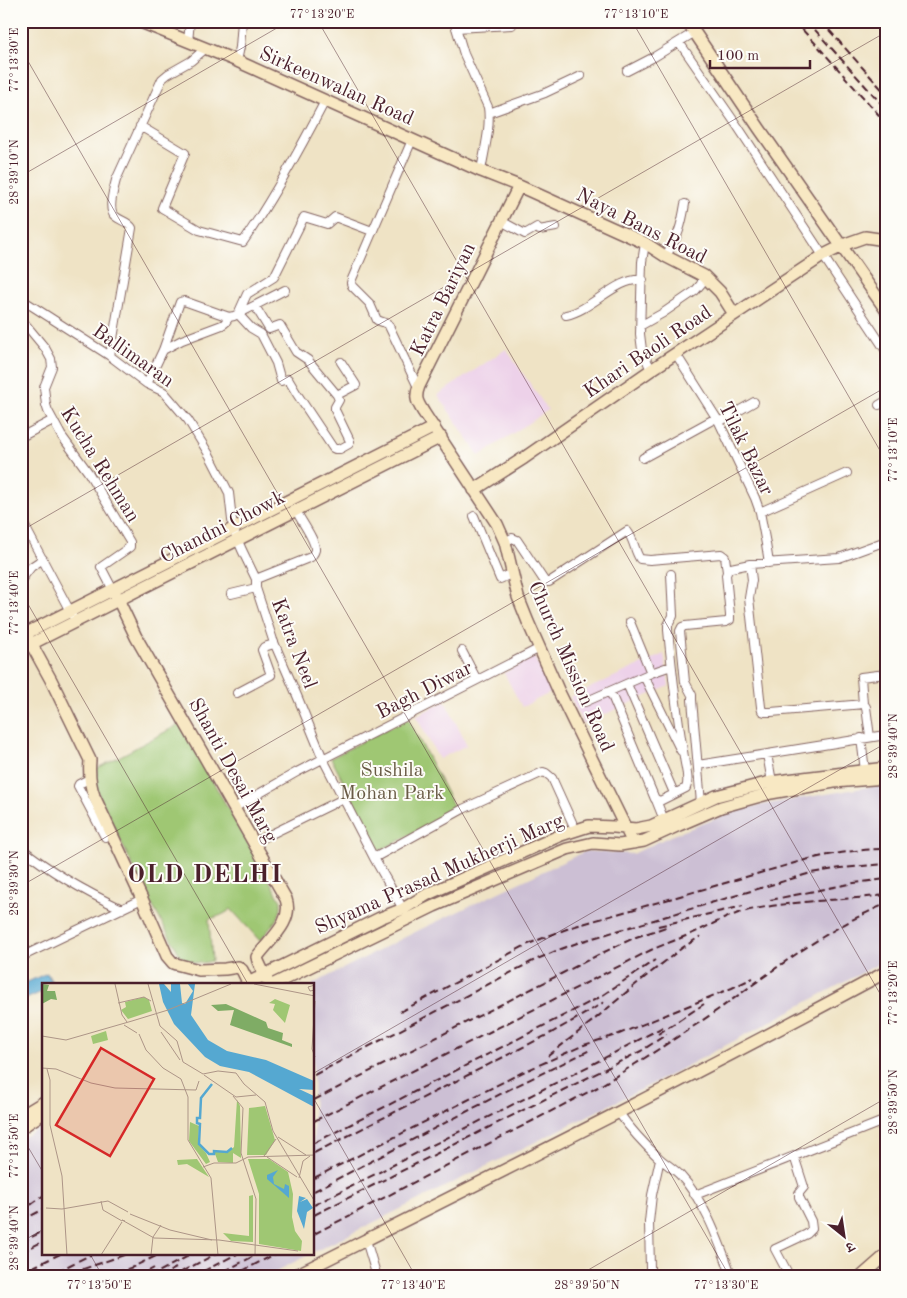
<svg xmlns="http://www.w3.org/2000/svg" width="907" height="1298" font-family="'Old Standard TT','Noto Serif Devanagari',serif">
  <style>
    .built { fill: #edd1e9 }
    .industrial { fill: #ccbfd4 }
    .green { fill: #9fc773; stroke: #74734f }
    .water { fill: #55a8d1; stroke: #50647e }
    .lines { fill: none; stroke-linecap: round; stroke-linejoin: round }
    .street-casing { stroke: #846461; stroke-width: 10 }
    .secondary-casing { stroke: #846461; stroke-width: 14 }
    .street { stroke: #fff; stroke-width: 8 }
    .secondary { stroke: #f8e8c3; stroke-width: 11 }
    .rail { stroke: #4a1f2b; stroke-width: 2; stroke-dasharray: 8 4; stroke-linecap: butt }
    .ticks { fill: none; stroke: #4a1f2b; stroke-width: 1; stroke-opacity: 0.45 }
    .labels { text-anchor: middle; stroke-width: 4; stroke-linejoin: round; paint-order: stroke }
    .street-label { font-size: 20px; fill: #4a1f2b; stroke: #fdfcf7 }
    .park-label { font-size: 20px; fill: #685a44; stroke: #fdfcf7 }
    .district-label { font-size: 25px; font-weight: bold; letter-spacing: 1px; fill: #4a1f2b; stroke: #fdfcf7 }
    .inset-river { fill: none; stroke: #55a8d1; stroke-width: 2.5 }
    .inset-road { fill: none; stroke: #ad9587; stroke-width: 1 }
    .view { fill: #d62828; fill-opacity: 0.15; stroke: #d62828; stroke-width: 2.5 }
    .inset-edge { fill: none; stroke: #4a1f2b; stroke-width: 2.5 }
    .neatline { fill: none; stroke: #4a1f2b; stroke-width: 2 }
    .ticks-label { font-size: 12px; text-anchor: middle; fill: #4a1f2b }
  </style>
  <rect width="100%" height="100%" fill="#fdfcf7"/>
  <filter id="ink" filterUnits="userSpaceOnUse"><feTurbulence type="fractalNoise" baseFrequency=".02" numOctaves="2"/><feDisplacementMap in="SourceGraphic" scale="10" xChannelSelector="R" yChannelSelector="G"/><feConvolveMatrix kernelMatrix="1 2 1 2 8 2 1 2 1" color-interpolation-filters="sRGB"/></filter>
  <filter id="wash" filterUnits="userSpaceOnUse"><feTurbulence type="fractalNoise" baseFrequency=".0096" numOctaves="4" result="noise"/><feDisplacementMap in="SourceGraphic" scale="20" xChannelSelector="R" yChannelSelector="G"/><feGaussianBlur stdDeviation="1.12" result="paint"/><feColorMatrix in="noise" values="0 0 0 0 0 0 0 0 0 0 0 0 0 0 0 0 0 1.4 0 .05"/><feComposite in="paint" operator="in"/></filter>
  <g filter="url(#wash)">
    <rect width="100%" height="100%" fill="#efe3c5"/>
    <path class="built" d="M506,349L548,410L479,456L438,395Z
      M664,654L669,686L583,724L570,697Z
      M534,657L552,692L522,707L504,673Z
      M445,701L467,745L439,759L416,716Z"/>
    <path class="industrial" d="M886,784V960L668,1076L314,1252L313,984L417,931L586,851L633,854L668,837L744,808Z
      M44,1126V1254H310L265,1277H21V1138Z"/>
    <path class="green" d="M408,718L456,811L379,851L331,758Z
      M180,724L281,901V909L278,918L260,941L231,909C224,915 217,917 209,919L212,961C201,964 188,964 180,955L147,896L97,791L96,769Z"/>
    <path class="water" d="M47,973L53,984H44V991L26,999L21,989V985Z"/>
  </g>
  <g filter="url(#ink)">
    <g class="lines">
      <g class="street-casing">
        <path id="street" d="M454,21L464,54L488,107C491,128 484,151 481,171
          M456,28L512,25
          M188,42L190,21
          M679,42L738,127L886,351
          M237,61L240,47L242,21
          M627,71L654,57L695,32
          M489,113L545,93L581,76
          M140,126L185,153L162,208L199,230L243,242C274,197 300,149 325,101
          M412,140L352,279L351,283L352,286L370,304L377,320L388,324L416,383L419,386
          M501,221L525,234L537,227L539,230L556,227
          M645,243L642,262L640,334L642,350L651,370
          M665,256C678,240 682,223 685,204
          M21,299L110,356L147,384L164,392L188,420L210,456L229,493L233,529L242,550L256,579V588L273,640L298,698L323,759
          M255,306L269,329L280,325L296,352L308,360L337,395L339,400L335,407V410L350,441L349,444L340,449H335L333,448L297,394L288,379L281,381L276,363L261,334L251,328L238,314L285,290
          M566,315C592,310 618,276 643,280
          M21,319L45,348L51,359L52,367L44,387L46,405L48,411L61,435L88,472L130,542V547L101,567L113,590
          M640,326L663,313L695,291L701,284L704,276
          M163,350L182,340L222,325L225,323L229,317
          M676,354L719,422L755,498L760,512L766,544L769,563
          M110,356L132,228C128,221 120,221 115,216C107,210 114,188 116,180L162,79L168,74L191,61L205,49
          M147,384L163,350L180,302L184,301L229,317L234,316L238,314L247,294L274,277L304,217L327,224L335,217L372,231
          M337,395L356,385L341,362
          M879,405L886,401
          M719,422L754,402
          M21,437L53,420
          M643,458L716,418
          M760,512L847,473
          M474,516L500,579L513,573
          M21,519L72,615
          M505,542L512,538L517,540L545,582H549L627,531C634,539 634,550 640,559L650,560L721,554L725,557L727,572
          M750,564L752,580L749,598L761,707L762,711L765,712H771L864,704L866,707L870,737
          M256,579L311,557C313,554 314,554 315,550C316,540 300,520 296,510
          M21,580L31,567L43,559
          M231,594L256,588
          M630,622L651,673
          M462,651L477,680
          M644,676L681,751
          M627,684L674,793
          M610,691L655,799L660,801L686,788C690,779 685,767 684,757C677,715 672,672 668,630V625L673,616L671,574
          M237,693L271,675L262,650L264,647L274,644
          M585,702L651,673L671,666
          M863,704L861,677L886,674
          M861,738L865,771
          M767,754L772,782
          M325,763L374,858L403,909
          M698,765L886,735
          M91,778L79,784L78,786L105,837
          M656,800L664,820
          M701,803L692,700V695L685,682L680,631L682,627L685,626L726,622L730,620V615L726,575L728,570L731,568L750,564L839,558L886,541
          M234,808L297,772L540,648
          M253,843L343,799
          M21,848C52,873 86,892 122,909
          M374,858L463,809L543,772L546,773L552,778L576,831
          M21,957L142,899
          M619,1113C631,1130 644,1144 659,1158C666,1164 674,1169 680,1175C706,1203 719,1242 732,1277
          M695,1195L886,1120
          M366,1240L377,1277
          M652,1277L650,1269L649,1222L652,1195L660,1159
          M790,1277L775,1249L807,1234L812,1229L811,1221L799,1197V1193L804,1187L794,1156"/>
      </g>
      <g class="secondary-casing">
        <path id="secondary" d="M138,21L237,61L481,171L519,186L645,243L665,256L704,276L720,292L734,314
          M687,21L759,128L886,310
          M519,186L419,386C414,399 418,403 424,413L497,524L505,542L518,597L528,622L559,692L633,843
          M474,490L524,458L651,370L824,255L848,243L865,237L886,240
          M115,593L136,637L286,899C294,922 269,940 257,957L258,961L267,980
          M21,636L434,427
          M28,638L51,680L90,760C89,772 90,785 94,796L142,899L167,956L173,963L176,964L199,970L225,969L238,967L242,970L249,984
          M21,649L441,437
          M246,984L380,918L403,909L428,894L561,835L589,826L614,827L636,829L651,826L716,796L770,782L886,768
          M274,984L434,906L567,849L593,843L620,845L644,841L679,825L721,807L771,793L834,782L886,778
          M21,1116L44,1102
          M21,1128L31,1121L44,1113
          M292,1277C491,1177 690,1078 886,972
          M861,1277L886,1255"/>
      </g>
      <use href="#street" class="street"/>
      <use href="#secondary" class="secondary"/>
      <path class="rail" d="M794,21L815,43L886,123
        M807,21L886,109
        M821,21L886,94
        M770,900L854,883L886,879
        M658,926L743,906
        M400,1012L526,945L548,936L572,927L805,860C832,854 858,849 886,849
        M658,1034L704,1004
        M548,1056L595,1019L635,985L682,948L701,936
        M314,1075L533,961L558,950L580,942L811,873L841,868L886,864
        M314,1100L600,954L636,937L666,927
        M314,1121L651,950C665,944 679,939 693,933C709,926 725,917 742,912C789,900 838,901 886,895
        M314,1143L600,997L655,960
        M314,1153L553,1032L588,1012L604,1002
        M314,1178L521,1073L564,1054L584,1045L619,1034L732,988L753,978
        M314,1191L514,1087L590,1050
        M314,1205L591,1065L663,1027
        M21,1212L44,1195
        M314,1215L641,1051L667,1034
        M21,1221L44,1209
        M314,1234L598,1087C639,1062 680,1036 719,1009C773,971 825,929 886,904
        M21,1242L44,1231
        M21,1252L44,1241
        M21,1273L60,1254
        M46,1277L92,1254
        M60,1277L127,1254
        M104,1277L133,1267L160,1254
        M138,1277L154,1268
        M149,1277L192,1254
        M159,1277L176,1268
        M171,1277L216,1254
        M192,1277L237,1254
        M213,1277L258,1254
        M231,1277L275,1254"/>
    </g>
  </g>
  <path class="ticks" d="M318,21L886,1004M632,21L886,461M21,49L730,1277M21,176L289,21M21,531L886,32M21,592L248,984M21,886L886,387M314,1073L886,743M314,1099L416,1277M21,1135L44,1174M21,1242L44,1229M90,1254L103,1277M576,1277L886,1098"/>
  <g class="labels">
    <g class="street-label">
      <text transform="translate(337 85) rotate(24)" y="7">Sirkeenwalan Road</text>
      <text transform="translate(642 225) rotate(27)" y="7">Naya Bans Road</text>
      <text transform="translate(442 299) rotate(-64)" y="7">Katra Bariyan</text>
      <text transform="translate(647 351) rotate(-34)" y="7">Khari Baoli Road</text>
      <text transform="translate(134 355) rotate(35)" y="7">Ballimaran</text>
      <text transform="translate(747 448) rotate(64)" y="7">Tilak Bazar</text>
      <text transform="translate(101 464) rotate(58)" y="7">Kucha Rehman</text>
      <text transform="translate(222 526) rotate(-27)" y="7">Chandni Chowk</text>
      <text transform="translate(295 643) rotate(69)" y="7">Katra Neel</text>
      <text transform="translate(572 666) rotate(66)" y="7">Church Mission Road</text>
      <text transform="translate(424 689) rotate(-27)" y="7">Bagh Diwar</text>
      <text transform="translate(234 770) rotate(61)" y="7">Shanti Desai Marg</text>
      <text transform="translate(439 873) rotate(-24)" y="7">Shyama Prasad Mukherji Marg</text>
    </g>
    <g class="park-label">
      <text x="392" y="776">Sushila<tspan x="392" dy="23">Mohan Park</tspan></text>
    </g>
    <g class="district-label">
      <text x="205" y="882">OLD DELHI</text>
    </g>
  </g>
  <g transform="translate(42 983)">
    <rect width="272" height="272" fill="#efe3c5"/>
    <path d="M102,14L107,17L110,28L86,36L79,27L84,24L83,19ZM233,16L248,22L243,40L231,27L233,21L227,20ZM64,48L66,57L51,61L49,53ZM195,117L198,123L199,175L191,170V180L176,179L172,168L186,169L192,164ZM223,123L233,157L224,172H205L207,125ZM148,139L157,143L156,161L164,170L168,179L164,181L147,158ZM155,176L167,194L145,181L136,182L135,177ZM206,176H227L246,189L251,211L250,234L253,248L260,258L259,268L217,261V211ZM211,212V259L189,258L181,250L207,253V213Z" fill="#9fc773"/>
    <path d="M0,1L7,2L5,8H13L15,17L9,16L0,21ZM184,21L224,39L226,45L241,50L240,57L250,61V64L188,42L192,27L176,28L169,22Z" fill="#7fac65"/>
    <path d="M117,1H122L129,9V1H138L140,20L143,21L151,8L146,1H153L149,32L166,57L185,68L224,77L272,98V107L257,106L272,113V124L207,89L178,83L163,74L132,41L121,19ZM236,187L231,194L232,201L242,206L243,201L247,203V215L225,196V192ZM257,213L264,215L258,219L265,216L271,225L265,229L262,246L255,228Z" fill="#55a8d1"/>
    <path class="inset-river" d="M170,101L159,115L158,135H155V140L158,141L157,161L167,171H172V168L185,169L190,165"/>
    <path class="inset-road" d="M73,1L80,32L85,39M106,1L118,43L135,58L141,79L161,91L176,88L194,90L202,101L223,119L231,148L273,219M212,1L273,13M273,2L266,4L268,8L273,7M273,18L270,66L273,74M76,20L102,14L109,18M90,38L126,27L189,1M82,42L95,50M119,49L138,77M97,51L104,67L121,85L139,96L146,114V157L169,195L176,272M0,53L24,57L90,38M0,85L14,86L49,100L73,105L154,107L157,98M5,86L8,97V142L20,193L25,272M162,92L194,114L214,112M191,113L201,125L199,170L214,216L213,272M236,154L264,172M222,173L234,156M225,174L255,194M161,184L172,180H194L206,174L273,172M257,195L261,178L268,173M59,218L61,227L80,238M4,225L20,226L66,218L86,229M88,231L128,247L170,257M83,238L80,237L112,255L177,257L256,268M59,272L80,239M109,272L111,254L119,242"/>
    <path class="view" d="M59,65L112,96L68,173L14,142Z"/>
    <rect width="272" height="272" class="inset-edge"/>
  </g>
  <rect width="907" height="1298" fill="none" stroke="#fdfcf7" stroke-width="55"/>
  <g transform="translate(844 1236) rotate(150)" stroke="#fdfcf7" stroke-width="4" paint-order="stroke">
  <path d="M0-4L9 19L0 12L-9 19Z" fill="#4a1f2b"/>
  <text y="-8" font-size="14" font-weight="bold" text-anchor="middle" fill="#4a1f2b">उ</text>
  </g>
  <path d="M710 60v8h100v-8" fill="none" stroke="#4a1f2b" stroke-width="2.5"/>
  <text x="717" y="60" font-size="15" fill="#4a1f2b" stroke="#fdfcf7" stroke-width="4" paint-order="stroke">100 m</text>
  <rect x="28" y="28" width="852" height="1242" class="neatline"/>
  <g class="ticks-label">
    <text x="322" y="18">77°13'20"E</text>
    <text x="636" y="18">77°13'10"E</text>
    <text transform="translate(14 60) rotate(-90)" y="4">77°13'30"E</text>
    <text transform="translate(14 172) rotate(-90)" y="4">28°39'10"N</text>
    <text transform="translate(893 450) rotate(-90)" y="4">77°13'10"E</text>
    <text transform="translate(14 603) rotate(-90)" y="4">77°13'40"E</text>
    <text transform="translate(893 746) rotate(-90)" y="4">28°39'40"N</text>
    <text transform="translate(14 883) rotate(-90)" y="4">28°39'30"N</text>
    <text transform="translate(893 993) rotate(-90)" y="4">77°13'20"E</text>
    <text transform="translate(893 1102) rotate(-90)" y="4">28°39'50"N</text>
    <text transform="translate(14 1146) rotate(-90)" y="4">77°13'50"E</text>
    <text transform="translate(14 1238) rotate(-90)" y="4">28°39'40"N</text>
    <text x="99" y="1289">77°13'50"E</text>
    <text x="413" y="1289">77°13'40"E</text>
    <text x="587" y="1289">28°39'50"N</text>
    <text x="726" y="1289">77°13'30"E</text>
  </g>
</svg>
